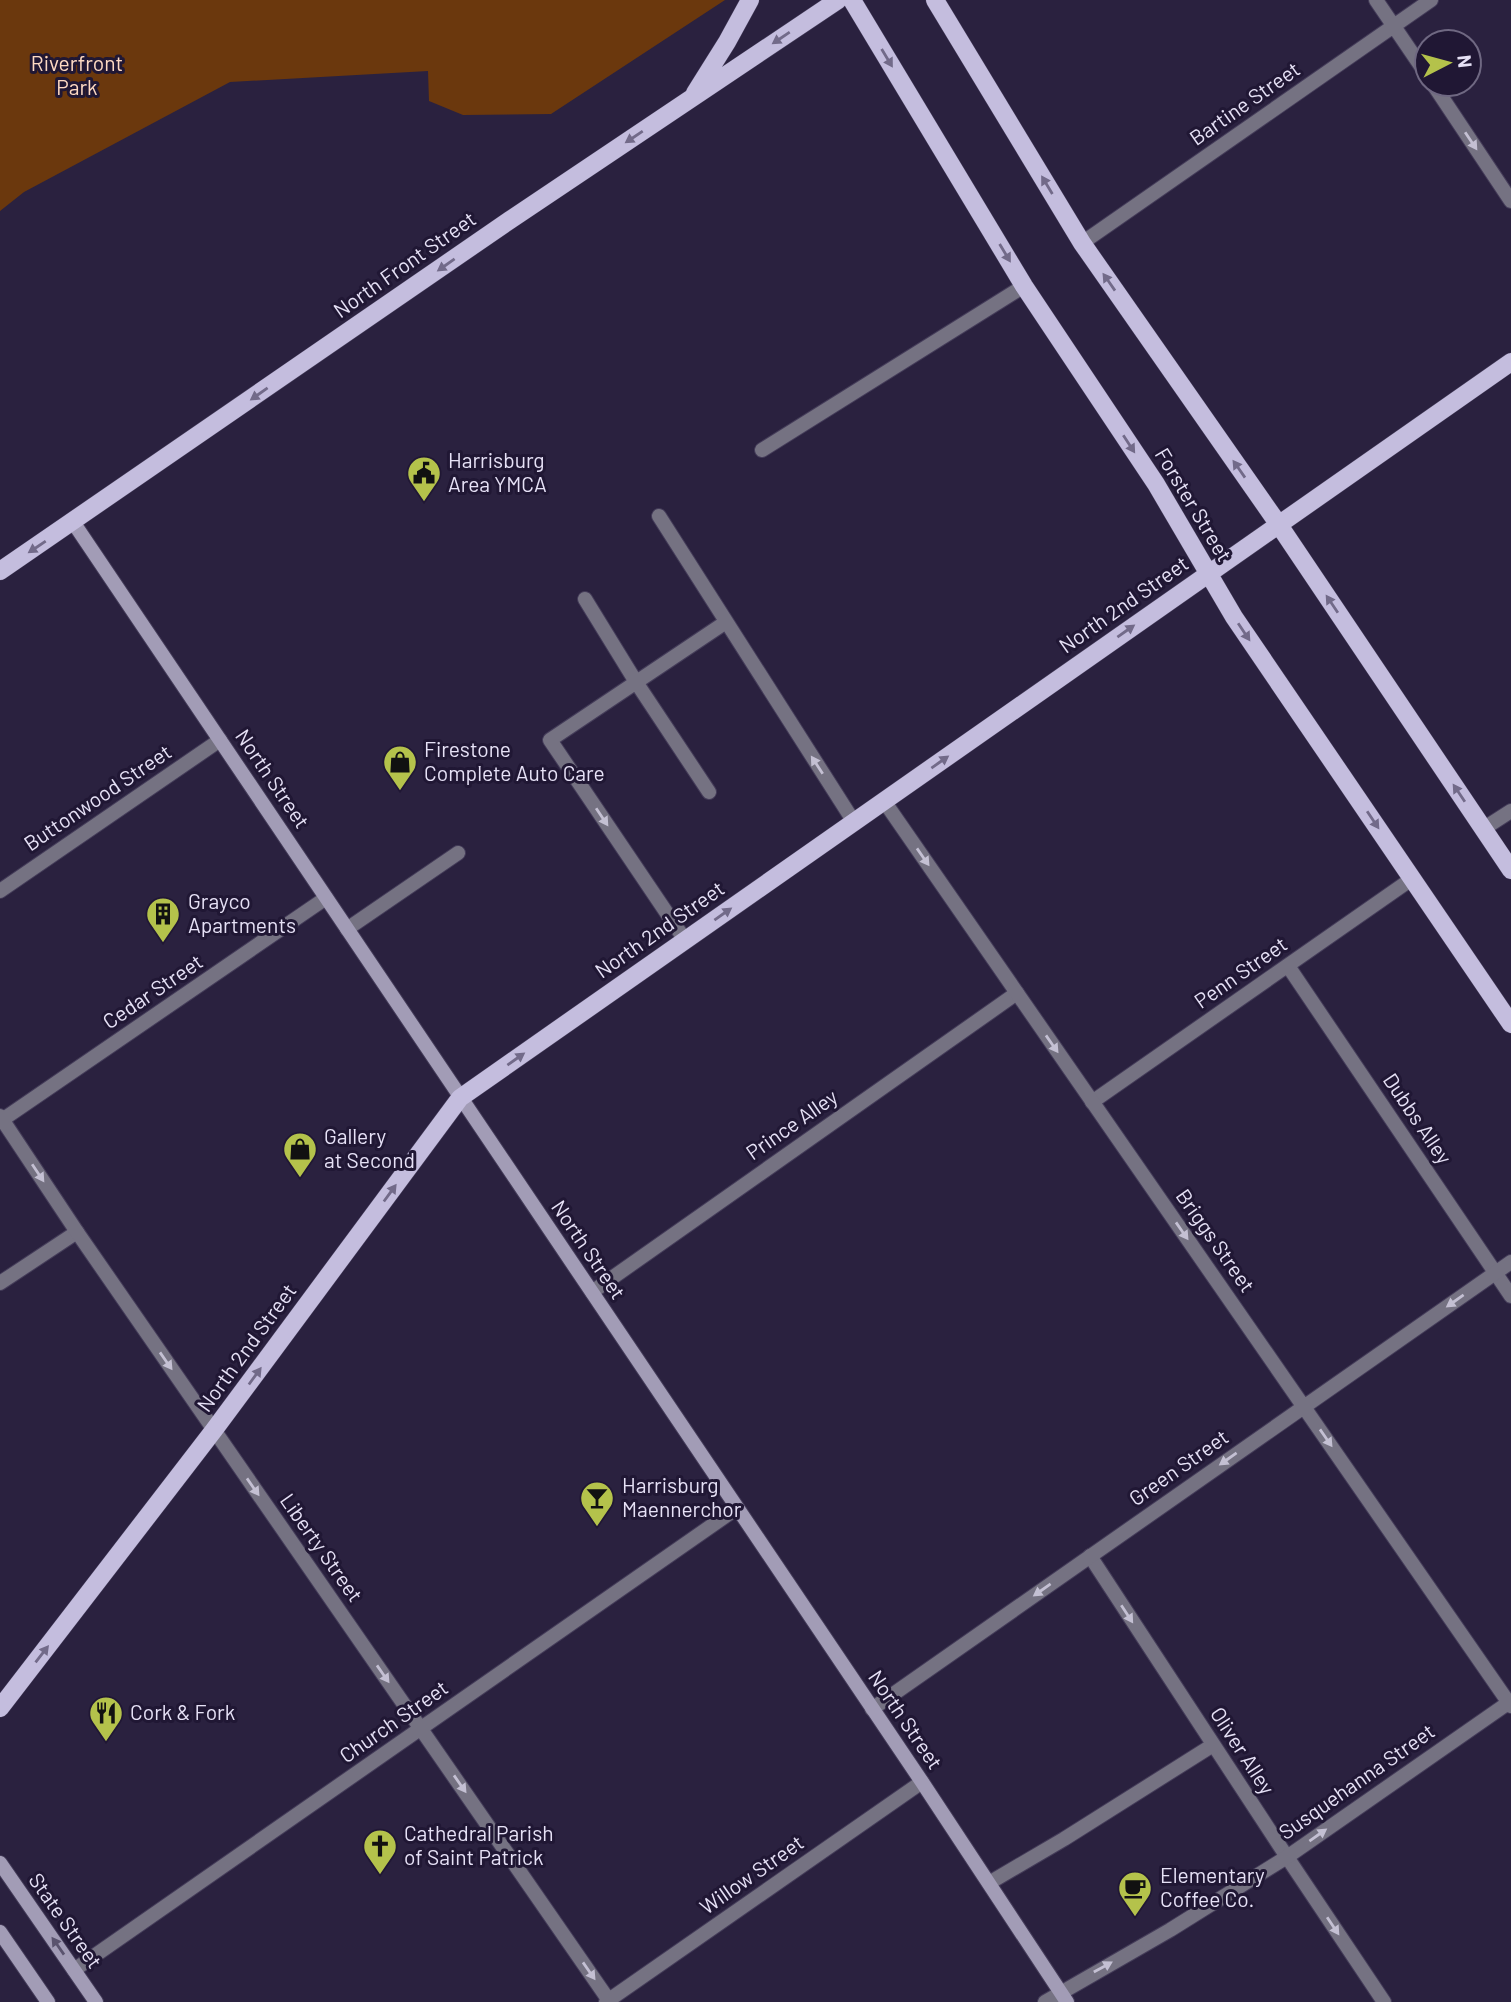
<svg xmlns="http://www.w3.org/2000/svg" width="1511" height="2002" font-family="Barlow,sans-serif">
  <style>
    .green { fill: #6b380d }
    .lines { fill: none; stroke-linecap: round; stroke-linejoin: round }
    .lane-casing { stroke: #443c59; stroke-width: 16 }
    .street-casing { stroke: #443c59; stroke-width: 16 }
    .secondary-casing { stroke: #443c59; stroke-width: 16 }
    .primary-casing { stroke: #443c59; stroke-width: 19 }
    .lane { stroke: #757282; stroke-width: 14 }
    .street { stroke: #757282; stroke-width: 14 }
    .secondary { stroke: #a29cb6; stroke-width: 14 }
    .primary { stroke: #c4bdde; stroke-width: 18 }
    .oneway { fill: #726a89 }
    .oneway2 { fill: #c4c0d3 }
    .oneway3 { fill: #5a536e }
    .labels { text-anchor: middle; stroke-width: 6; stroke-linejoin: round; paint-order: stroke }
    .park-label { font-size: 21px; fill: #fedac3; stroke: #201734 }
    .street-label { font-size: 21px; fill: #e6e1f6; stroke: #201734 }
    .poi-label { font-size: 21px; fill: #e6e1f6; stroke: #201734; text-anchor: start }
  </style>
  <rect width="100%" height="100%" fill="#2a213f"/>
  <path class="green" d="M0,0H725L551,114L463,115L429,101L428,71L230,82L24,192L0,211Z"/>
  <g class="lines">
    <g class="lane-casing">
      <path id="lane" d="M1376,0L1427,75
        M1433,84L1511,201
        M1082,243L1431,0
        M762,450L1024,286
        M659,516L854,822
        M585,599L636,682L709,792
        M347,929L458,853
        M685,940L550,740L726,622
        M1288,966L1511,1296
        M1092,1102L1413,878
        M0,1283L77,1232
        M592,1292L1017,993
        M1090,1556L1287,1857L1384,2002
        M989,1883L1064,1839L1213,1745"/>
    </g>
    <g class="street-casing">
      <path id="street" d="M884,801L1511,1706
        M1483,829L1511,811
        M0,891L220,740
        M0,1116L77,1232L610,2002
        M2,1120L326,898
        M872,1709L1511,1262
        M74,1970L737,1508
        M606,2002L922,1782
        M1045,2002L1170,1930L1287,1857L1511,1701"/>
    </g>
    <g class="secondary-casing">
      <path id="secondary" d="M73,522L922,1782L1067,2002
        M0,1863L96,2002
        M0,1932L48,2002"/>
    </g>
    <g class="primary-casing">
      <path id="primary" d="M852,0L1024,286L1156,484L1234,617L1511,1024
        M935,0L1082,243L1279,525L1511,870
        M695,93L727,42L750,0
        M0,571L510,220L838,0
        M0,1708L214,1430L460,1098L1511,362"/>
    </g>
    <use href="#lane" class="lane"/>
    <use href="#street" class="street"/>
    <use href="#secondary" class="secondary"/>
    <use href="#primary" class="primary"/>
  </g>
  <defs><path id="oneway-solid" d="M-6-.8H1V-3.2L6.5 0L1 3.2V.8H-6Z" transform="scale(1.75)"/></defs>
  <g class="oneway">
    <use href="#oneway-solid" transform="translate(781 38) rotate(146)"/>
    <use href="#oneway-solid" transform="translate(887 58) rotate(59)"/>
    <use href="#oneway-solid" transform="translate(634 137) rotate(146)"/>
    <use href="#oneway-solid" transform="translate(1047 185) rotate(-121)"/>
    <use href="#oneway-solid" transform="translate(1005 253) rotate(59)"/>
    <use href="#oneway-solid" transform="translate(446 265) rotate(145)"/>
    <use href="#oneway-solid" transform="translate(1109 282) rotate(-125)"/>
    <use href="#oneway-solid" transform="translate(259 394) rotate(145)"/>
    <use href="#oneway-solid" transform="translate(1129 444) rotate(57)"/>
    <use href="#oneway-solid" transform="translate(1239 469) rotate(-125)"/>
    <use href="#oneway-solid" transform="translate(37 547) rotate(146)"/>
    <use href="#oneway-solid" transform="translate(1332 604) rotate(-124)"/>
    <use href="#oneway-solid" transform="translate(1126 631) rotate(-35)"/>
    <use href="#oneway-solid" transform="translate(1244 632) rotate(56)"/>
    <use href="#oneway-solid" transform="translate(940 762) rotate(-35)"/>
    <use href="#oneway-solid" transform="translate(1459 793) rotate(-124)"/>
    <use href="#oneway-solid" transform="translate(1373 820) rotate(56)"/>
    <use href="#oneway-solid" transform="translate(723 914) rotate(-35)"/>
    <use href="#oneway-solid" transform="translate(516 1059) rotate(-35)"/>
    <use href="#oneway-solid" transform="translate(390 1193) rotate(-54)"/>
    <use href="#oneway-solid" transform="translate(255 1376) rotate(-54)"/>
    <use href="#oneway-solid" transform="translate(42 1654) rotate(-52)"/>
  </g>
  <g class="oneway2">
    <use href="#oneway-solid" transform="translate(1471 141) rotate(56)"/>
    <use href="#oneway-solid" transform="translate(817 765) rotate(-123)"/>
    <use href="#oneway-solid" transform="translate(602 817) rotate(56)"/>
    <use href="#oneway-solid" transform="translate(923 857) rotate(55)"/>
    <use href="#oneway-solid" transform="translate(1052 1044) rotate(55)"/>
    <use href="#oneway-solid" transform="translate(38 1173) rotate(56)"/>
    <use href="#oneway-solid" transform="translate(1182 1231) rotate(55)"/>
    <use href="#oneway-solid" transform="translate(1455 1301) rotate(145)"/>
    <use href="#oneway-solid" transform="translate(166 1361) rotate(55)"/>
    <use href="#oneway-solid" transform="translate(1326 1438) rotate(55)"/>
    <use href="#oneway-solid" transform="translate(1228 1459) rotate(145)"/>
    <use href="#oneway-solid" transform="translate(253 1487) rotate(55)"/>
    <use href="#oneway-solid" transform="translate(1042 1590) rotate(145)"/>
    <use href="#oneway-solid" transform="translate(1127 1614) rotate(57)"/>
    <use href="#oneway-solid" transform="translate(383 1674) rotate(55)"/>
    <use href="#oneway-solid" transform="translate(460 1784) rotate(55)"/>
    <use href="#oneway-solid" transform="translate(1318 1835) rotate(-35)"/>
    <use href="#oneway-solid" transform="translate(1333 1926) rotate(56)"/>
    <use href="#oneway-solid" transform="translate(1103 1967) rotate(-29)"/>
    <use href="#oneway-solid" transform="translate(589 1971) rotate(55)"/>
  </g>
  <use class="oneway3" href="#oneway-solid" transform="translate(58 1946) rotate(-125)"/>
  <defs>
    <g id="civic-pin" transform="scale(1.75)"><path d="M0 17L-7.5 6A9.5 9.5 0 1 1 7.5 6Z" fill="#b4c24b" stroke="#201734"/><path d="M-.6-6.5H3V-4.5H.6V-3L4-1V1h2V6H-6V1h2V-1L-.6-3ZM-1.2 2.5V6h2.4V2.5Z" fill="#111"/></g>
    <g id="shop-pin" transform="scale(1.75)"><path d="M0 17L-7.5 6A9.5 9.5 0 1 1 7.5 6Z" fill="#b4c24b" stroke="#201734"/><path d="M-5-2.5h2.3a2.7 3.5 0 0 1 5.4 0H5L5.5 6h-11ZM-1.5-2.5h3a1.5 2.3 0 0 0-3 0Z" fill="#111"/></g>
    <g id="building-pin" transform="scale(1.75)"><path d="M0 17L-7.5 6A9.5 9.5 0 1 1 7.5 6Z" fill="#b4c24b" stroke="#201734"/><path d="M-4-6H4V6H1V3H-1V6H-4ZM-2.5-4.3h1.7v1.8h-1.7ZM.8-4.3h1.7v1.8H.8ZM-2.5-1h1.7V.8h-1.7ZM.8-1h1.7V.8H.8Z" fill="#111"/></g>
    <g id="bar-pin" transform="scale(1.75)"><path d="M0 17L-7.5 6A9.5 9.5 0 1 1 7.5 6Z" fill="#b4c24b" stroke="#201734"/><path d="M-6-5H6L.8 .8V4.5H3.5V6h-7V4.5H-.8V.8Z" fill="#111"/></g>
    <g id="restaurant-pin" transform="scale(1.75)"><path d="M0 17L-7.5 6A9.5 9.5 0 1 1 7.5 6Z" fill="#b4c24b" stroke="#201734"/><path d="M-5-6h1v4h1v-4h1v4h1v-4h1v5L-1.5 .5V6h-2V.5L-5-1ZM5-6V6H3V1.5H1.5Q1.5-4 5-6Z" fill="#111"/></g>
    <g id="church-pin" transform="scale(1.75)"><path d="M0 17L-7.5 6A9.5 9.5 0 1 1 7.5 6Z" fill="#b4c24b" stroke="#201734"/><path d="M-1.2-6h2.4v3.5h3.3v2.4h-3.3V6h-2.4V-.1h-3.3v-2.4h3.3Z" fill="#111"/></g>
    <g id="cafe-pin" transform="scale(1.75)"><path d="M0 17L-7.5 6A9.5 9.5 0 1 1 7.5 6Z" fill="#b4c24b" stroke="#201734"/><path d="M-5.5-4.5H6V0H3Q3 3.5 0 3.5H-2.5Q-5.5 3.5-5.5 0ZM3-3.2v2h1.7v-2ZM-6 4.5H4V6H-6Z" fill="#111"/></g>
  </defs>
  <g fill-rule="evenodd">
    <use href="#civic-pin" x="424" y="473"/>
    <use href="#shop-pin" x="400" y="762"/>
    <use href="#building-pin" x="163" y="914"/>
    <use href="#shop-pin" x="300" y="1149"/>
    <use href="#bar-pin" x="597" y="1498"/>
    <use href="#restaurant-pin" x="106" y="1713"/>
    <use href="#church-pin" x="380" y="1846"/>
    <use href="#cafe-pin" x="1135" y="1888"/>
  </g>
  <g class="labels">
    <g class="park-label">
      <text x="77" y="71">Riverfront<tspan x="77" dy="24">Park</tspan></text>
    </g>
    <g class="street-label">
      <text transform="translate(1245 104) rotate(-35)" y="7">Bartine Street</text>
      <text transform="translate(405 265) rotate(-35)" y="7">North Front Street</text>
      <text transform="translate(1193 505) rotate(59)" y="7">Forster Street</text>
      <text transform="translate(1124 605) rotate(-35)" y="7">North 2nd Street</text>
      <text transform="translate(272 779) rotate(56)" y="7">North Street</text>
      <text transform="translate(98 798) rotate(-34)" y="7">Buttonwood Street</text>
      <text transform="translate(660 930) rotate(-35)" y="7">North 2nd Street</text>
      <text transform="translate(1241 973) rotate(-35)" y="7">Penn Street</text>
      <text transform="translate(153 992) rotate(-34)" y="7">Cedar Street</text>
      <text transform="translate(1417 1119) rotate(56)" y="7">Dubbs Alley</text>
      <text transform="translate(792 1125) rotate(-35)" y="7">Prince Alley</text>
      <text transform="translate(1215 1241) rotate(55)" y="7">Briggs Street</text>
      <text transform="translate(588 1250) rotate(56)" y="7">North Street</text>
      <text transform="translate(247 1348) rotate(-54)" y="7">North 2nd Street</text>
      <text transform="translate(1179 1468) rotate(-35)" y="7">Green Street</text>
      <text transform="translate(321 1548) rotate(55)" y="7">Liberty Street</text>
      <text transform="translate(905 1720) rotate(56)" y="7">North Street</text>
      <text transform="translate(394 1722) rotate(-35)" y="7">Church Street</text>
      <text transform="translate(1242 1751) rotate(57)" y="7">Oliver Alley</text>
      <text transform="translate(1357 1782) rotate(-35)" y="7">Susquehanna Street</text>
      <text transform="translate(752 1875) rotate(-35)" y="7">Willow Street</text>
      <text transform="translate(65 1921) rotate(55)" y="7">State Street</text>
    </g>
    <g class="poi-label">
      <text x="448" y="468">Harrisburg<tspan x="448" dy="24">Area YMCA</tspan></text>
      <text x="424" y="757">Firestone<tspan x="424" dy="24">Complete Auto Care</tspan></text>
      <text x="188" y="909">Grayco<tspan x="188" dy="24">Apartments</tspan></text>
      <text x="324" y="1144">Gallery<tspan x="324" dy="24">at Second</tspan></text>
      <text x="622" y="1493">Harrisburg<tspan x="622" dy="24">Maennerchor</tspan></text>
      <text x="130" y="1720">Cork &amp; Fork</text>
      <text x="404" y="1841">Cathedral Parish<tspan x="404" dy="24">of Saint Patrick</tspan></text>
      <text x="1160" y="1883">Elementary<tspan x="1160" dy="24">Coffee Co.</tspan></text>
    </g>
  </g>
  <g transform="translate(1448 63) rotate(84)"><circle r="33" fill="#201734" stroke="#6f6882" stroke-width="2"/>
  <path d="M0-5L12 26L0 18L-12 26Z" fill="#b4c24b"/>
  <text y="-10" font-size="19" font-weight="bold" text-anchor="middle" fill="#e6e1f6">N</text>
  </g>
</svg>
